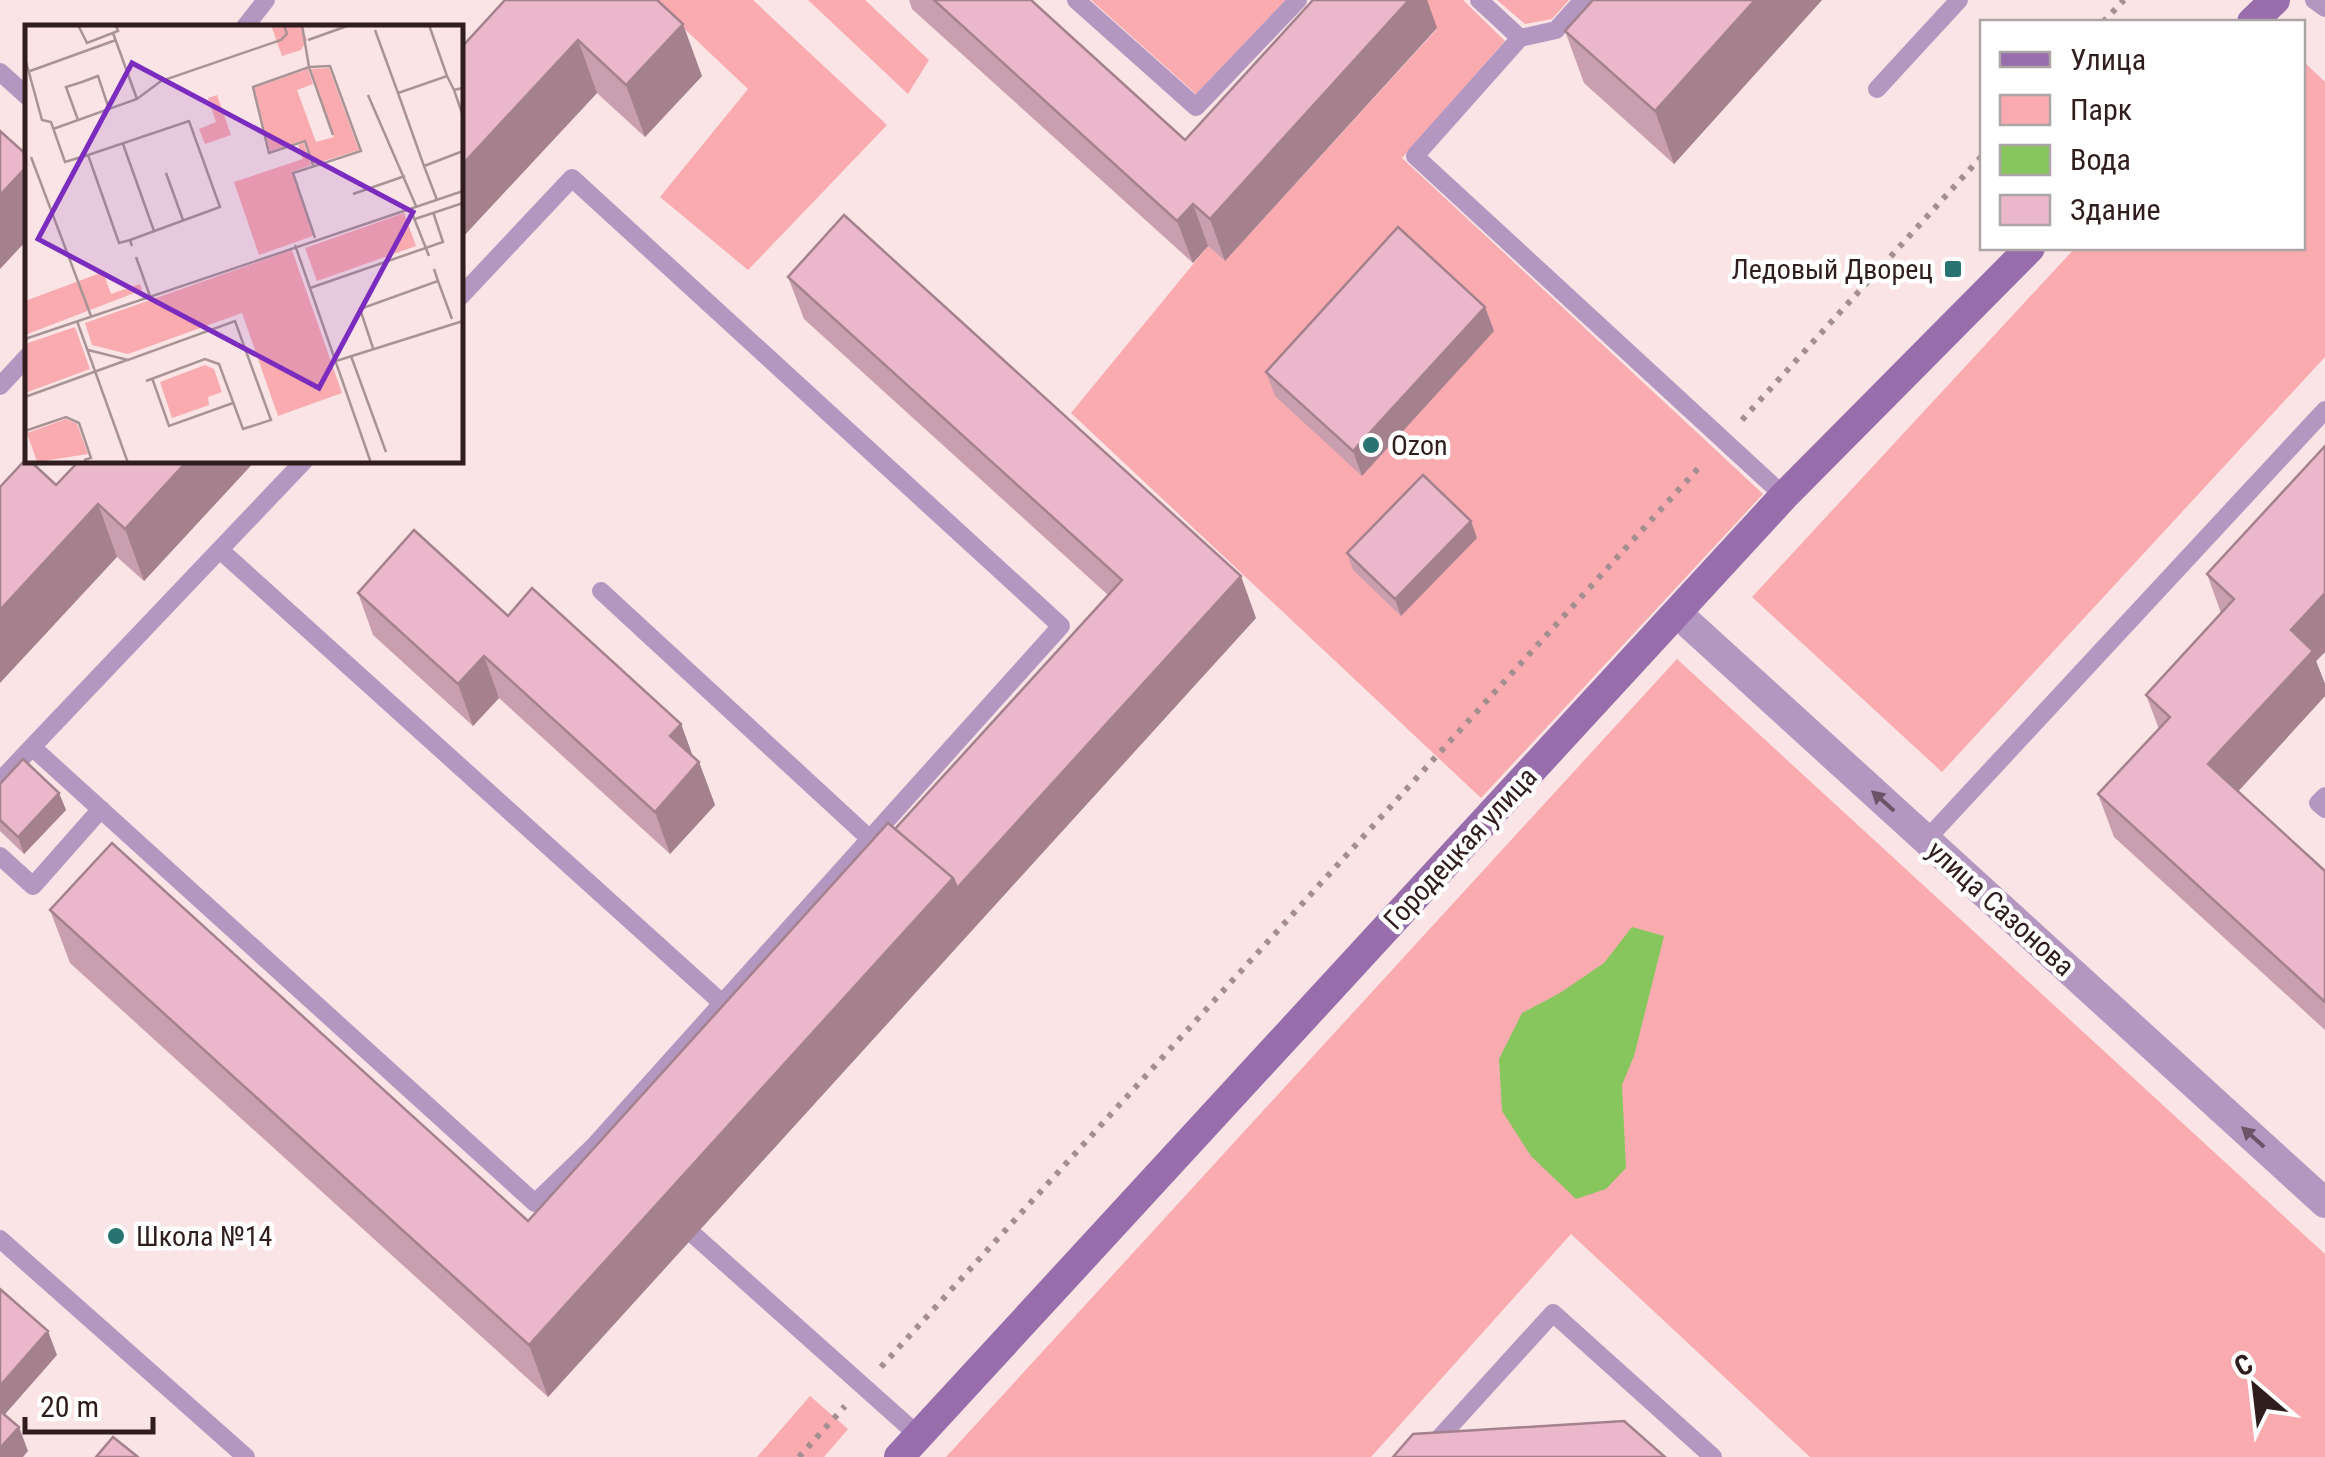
<svg xmlns="http://www.w3.org/2000/svg" width="2325" height="1457" font-family="'Roboto Condensed',sans-serif">
  <style>
    .green { fill: #f9abb0 }
    .water { fill: #86c65d }
    .lines { fill: none; stroke-linecap: round; stroke-linejoin: round }
    .path { stroke: #a38f90; stroke-width: 6; stroke-dasharray: 5 8; stroke-linecap: butt }
    .lane { stroke: #b397c1; stroke-width: 18 }
    .street { stroke: #b397c1; stroke-width: 30 }
    .secondary { stroke: #986dab; stroke-width: 30 }
    .wall { fill: #c99eae }
    .shaded-wall { fill: #a4818d }
    .building { fill: #eab8ca; stroke: #a4818d; stroke-width: 2.5 }
    .oneway { fill: #6b5467 }
    .poi-dot { fill: #297373; stroke: #fff; stroke-width: 4 }
    .labels { text-anchor: middle; stroke-width: 9; stroke-linejoin: round; paint-order: stroke }
    .poi-label { font-size: 28px; fill: #301d1e; stroke: #fff; text-anchor: start }
    .street-label { font-size: 28px; fill: #301d1e; stroke: #fff }
    .inset-road { fill: none; stroke: #a99495; stroke-width: 2.5 }
    .view { fill: #7b2cbf; fill-opacity: 0.15; stroke: #7b2cbf; stroke-width: 5 }
    .inset-edge { fill: none; stroke: #301d1e; stroke-width: 5 }
  </style>
  <rect width="100%" height="100%" fill="#fae4e5"/>
  <path class="green" d="M654,0H753L887,125L748,270L660,197L748,89Z
    M808,0H865L929,60L908,94Z
    M1091,0H1286L1196,94Z
    M1406,0H1463L1505,41L1402,158L1763,494L1481,798L1071,413L1208,246L1225,261L1437,29Z
    M1497,0H1569L1552,19L1525,24Z
    M2303,61L2325,82V357L1942,772L1752,597L2075,248H2302Z
    M1677,659L2325,1254V1457H1810L1571,1234L1371,1457H946Z
    M810,1396L848,1429L824,1457H757Z"/>
  <path class="water" d="M1632,927L1664,936L1634,1056L1622,1085L1626,1168L1606,1189L1576,1199L1531,1156L1502,1111L1499,1059L1522,1013L1560,993L1604,963Z"/>
  <g class="lines">
    <path class="path" d="M2103,22L2124,0
      M1742,420L1982,156
      M881,1367L1703,463
      M799,1457L845,1406"/>
    <path class="lane" d="M1076,0L1196,107L1298,0
      M1479,0L1520,38
      M1583,0L1556,30L1520,38L1415,156L1784,496
      M2314,0L2325,8
      M244,28L266,0
      M0,72L28,97
      M1877,89L1959,0
      M460,297L572,178L1061,626L594,1146
      M0,386L28,356
      M305,460L32,747L535,1203L594,1146L601,1153
      M220,550L722,1003
      M601,591L870,839
      M0,781L32,747
      M2325,796L2318,803L2325,809
      M1926,840L2325,410
      M0,856L33,886L101,809
      M695,1236L919,1436
      M0,1239L246,1457
      M1422,1457L1553,1313L1713,1457"/>
    <path class="street" d="M1677,613L2325,1203"/>
    <path class="secondary" d="M2252,22L2275,0
      M899,1457L1784,496L2030,248"/>
  </g>
  <path class="wall" d="M505,0L702,76L645,137L597,93L460,240V49Z
    M909,0H1031L1185,140L1313,0H1427L1437,28L1225,261L1208,246L1193,263L912,9Z
    M1822,0L1674,164L1584,83L1565,31Z
    M788,277L1256,618L548,1397L70,963L50,910L528,1221L895,829L1108,595L804,319Z
    M1485,307L1494,331L1362,476L1275,396L1266,372Z
    M2325,446V652L2316,661L2325,684V696L2238,791L2325,871V1030L2114,837L2098,794L2159,729L2146,695L2221,613L2207,574Z
    M256,460L144,581L117,557L56,485Z
    M1477,538L1401,616L1353,570L1347,553Z
    M358,593L508,616L681,724L693,757L699,762L715,805L670,854L499,698L473,726L373,635Z
    M0,784L59,793L66,810L24,854L0,831Z"/>
  <path class="shaded-wall" d="M1409,0H1427L1437,28L1225,261L1210,219Z
    M1755,0H1822L1674,164L1655,111Z
    M683,24L702,76L645,137L626,85Z
    M578,40L597,93L460,240V167Z
    M28,165V239L0,269V195Z
    M1193,204L1208,246L1193,263L1177,221Z
    M1485,307L1494,331L1362,476L1353,451Z
    M188,460H256L144,581L125,529Z
    M98,504L117,557L0,683V610Z
    M1471,521L1477,538L1401,616L1395,599Z
    M1241,576L1256,618L548,1397L529,1345L953,878Z
    M2325,593V652L2316,661L2325,684V696L2224,807L2208,764L2291,630Z
    M484,656L499,698L473,726L458,684Z
    M681,724L696,765L699,762L715,805L670,854L655,812L670,736Z
    M59,793L66,810L24,854L18,837Z
    M48,1331L57,1355L0,1420V1386Z
    M19,1427L28,1451L23,1457H0V1448Z"/>
  <path class="building" d="M505,0H657L683,24L626,85L578,40L460,167V49Z
    M934,0H1031L1185,140L1313,0H1409L1210,219L1193,204L1177,221Z
    M1593,0H1755L1655,111L1565,31Z
    M0,131L28,156V165L0,195Z
    M844,215L1241,576L957,888L953,878L895,829L1122,580L788,277Z
    M1398,227L1485,307L1353,451L1266,372Z
    M2325,446V593L2291,630L2313,651L2208,764L2325,871V1002L2098,794L2170,717L2146,695L2234,599L2207,574Z
    M27,458L56,485L80,460H188L125,529L98,504L0,610V487Z
    M1423,475L1471,521L1395,599L1347,553Z
    M414,530L508,616L532,588L681,724L670,736L699,762L655,812L484,656L458,684L358,593Z
    M23,759L59,793L18,837L0,820V784Z
    M888,823L953,878L529,1345L50,910L112,843L528,1221Z
    M0,1289L48,1331L0,1386Z
    M0,1411L19,1427L0,1448Z
    M1624,1421L1665,1457H1393L1413,1434Z
    M113,1437L138,1457H96Z"/>
  <defs><path id="oneway-solid" d="M-6-.8H1V-3.2L6.5 0L1 3.2V.8H-6Z" transform="scale(2.5)"/></defs>
  <g class="oneway">
    <use href="#oneway-solid" transform="translate(1883 801) rotate(-138)"/>
    <use href="#oneway-solid" transform="translate(2253 1137) rotate(-138)"/>
  </g>
  <g class="poi-dot">
    <rect x="1943" y="259" width="20" height="20" rx="5"/>
    <circle cx="1371" cy="445" r="10"/>
    <circle cx="116" cy="1236" r="10"/>
  </g>
  <g class="labels">
    <g class="poi-label">
      <text x="1933" y="279" text-anchor="end">Ледовый Дворец</text>
      <text x="1391" y="455">Ozon</text>
      <text x="136" y="1246">Школа №14</text>
    </g>
    <g class="street-label">
      <text transform="translate(1460 848) rotate(-47)" y="10">Городецкая улица</text>
      <text transform="translate(2001 908) rotate(42)" y="10">улица Сазонова</text>
    </g>
  </g>
  <g transform="translate(25 25)">
    <rect width="438" height="438" fill="#fae4e5"/>
    <path d="M246,0H276L282,15L276,25L257,31ZM304,43L334,125L289,139L280,115L245,126L229,63L283,44L288,59L272,65L291,117L309,112L286,44ZM192,70L206,110L180,119L174,104L191,97L183,73ZM279,118L286,140L267,147L288,211L234,230L209,157L278,134L273,120ZM379,188L391,221L292,256L280,223ZM267,225L317,368L253,391L217,288L103,329L67,320L60,298ZM78,247L86,269L115,259L117,265L0,310V276ZM50,302L65,344L0,368V319ZM180,340L189,344L197,367L183,372L184,380L147,393L135,357ZM41,394L52,399L63,429L12,437L2,408Z" fill="#f9abb0"/>
    <path class="inset-road" d="M53,0L62,18L93,6L91,0M277,0L284,42L305,41L336,126L268,148L290,213M404,0L422,51M350,5L373,68M88,8L112,74M283,15L325,0M0,33L17,95L26,97L40,137L63,130M5,46L91,15M438,63L429,65L438,91M429,65L422,51L373,68L399,141L438,126M343,70L391,181M53,95L41,62L57,57L73,51L84,84M28,104L112,74L136,56L256,15L262,9L259,0M98,119L129,206M6,132L66,291M288,140L280,116L244,128L228,62L284,42L308,110M399,141L412,175M141,148L158,195M328,169L380,151M385,183L404,231M390,194L438,178M105,215L195,182L164,96L63,130L94,218L105,215L107,221M270,220L346,438M111,232L125,271M413,256L427,294M285,263L418,217L408,187M52,296L103,438M0,314L438,166M348,323L335,284L413,256L409,244M63,325L103,335L210,296L246,395L218,404L194,339L180,334L121,356M326,331L361,427M311,336L438,296M127,353L144,401L208,378M0,372L102,335M0,406L41,392L54,398L66,433L59,435"/>
    <path class="view" d="M107,38L388,187L294,363L13,214Z"/>
    <rect width="438" height="438" class="inset-edge"/>
  </g>
  <rect x="1980" y="20" width="325" height="230" fill="#ffffff" stroke="#aca5a5" stroke-width="2.5"/>
  <rect x="2000" y="52" width="50" height="15" fill="#986dab" stroke="#aca5a5" stroke-width="2.5"/>
  <text x="2070" y="70" font-size="30" fill="#301d1e">Улица</text>
  <rect x="2000" y="95" width="50" height="30" fill="#f9abb0" stroke="#aca5a5" stroke-width="2.5"/>
  <text x="2070" y="120" font-size="30" fill="#301d1e">Парк</text>
  <rect x="2000" y="145" width="50" height="30" fill="#86c65d" stroke="#aca5a5" stroke-width="2.5"/>
  <text x="2070" y="170" font-size="30" fill="#301d1e">Вода</text>
  <rect x="2000" y="195" width="50" height="30" fill="#eab8ca" stroke="#aca5a5" stroke-width="2.5"/>
  <text x="2070" y="220" font-size="30" fill="#301d1e">Здание</text>
  <g transform="translate(2255 1387) rotate(332)" stroke="#ffffff" stroke-width="8" paint-order="stroke">
  <path d="M0-8L18 38L0 25L-18 38Z" fill="#301d1e"/>
  <text y="-15" font-size="28" font-weight="bold" text-anchor="middle" fill="#301d1e">С</text>
  </g>
  <path d="M25 1417v15h128v-15" fill="none" stroke="#301d1e" stroke-width="5"/>
  <text x="40" y="1417" font-size="30" fill="#301d1e" stroke="#ffffff" stroke-width="8" paint-order="stroke">20 m</text>
</svg>
